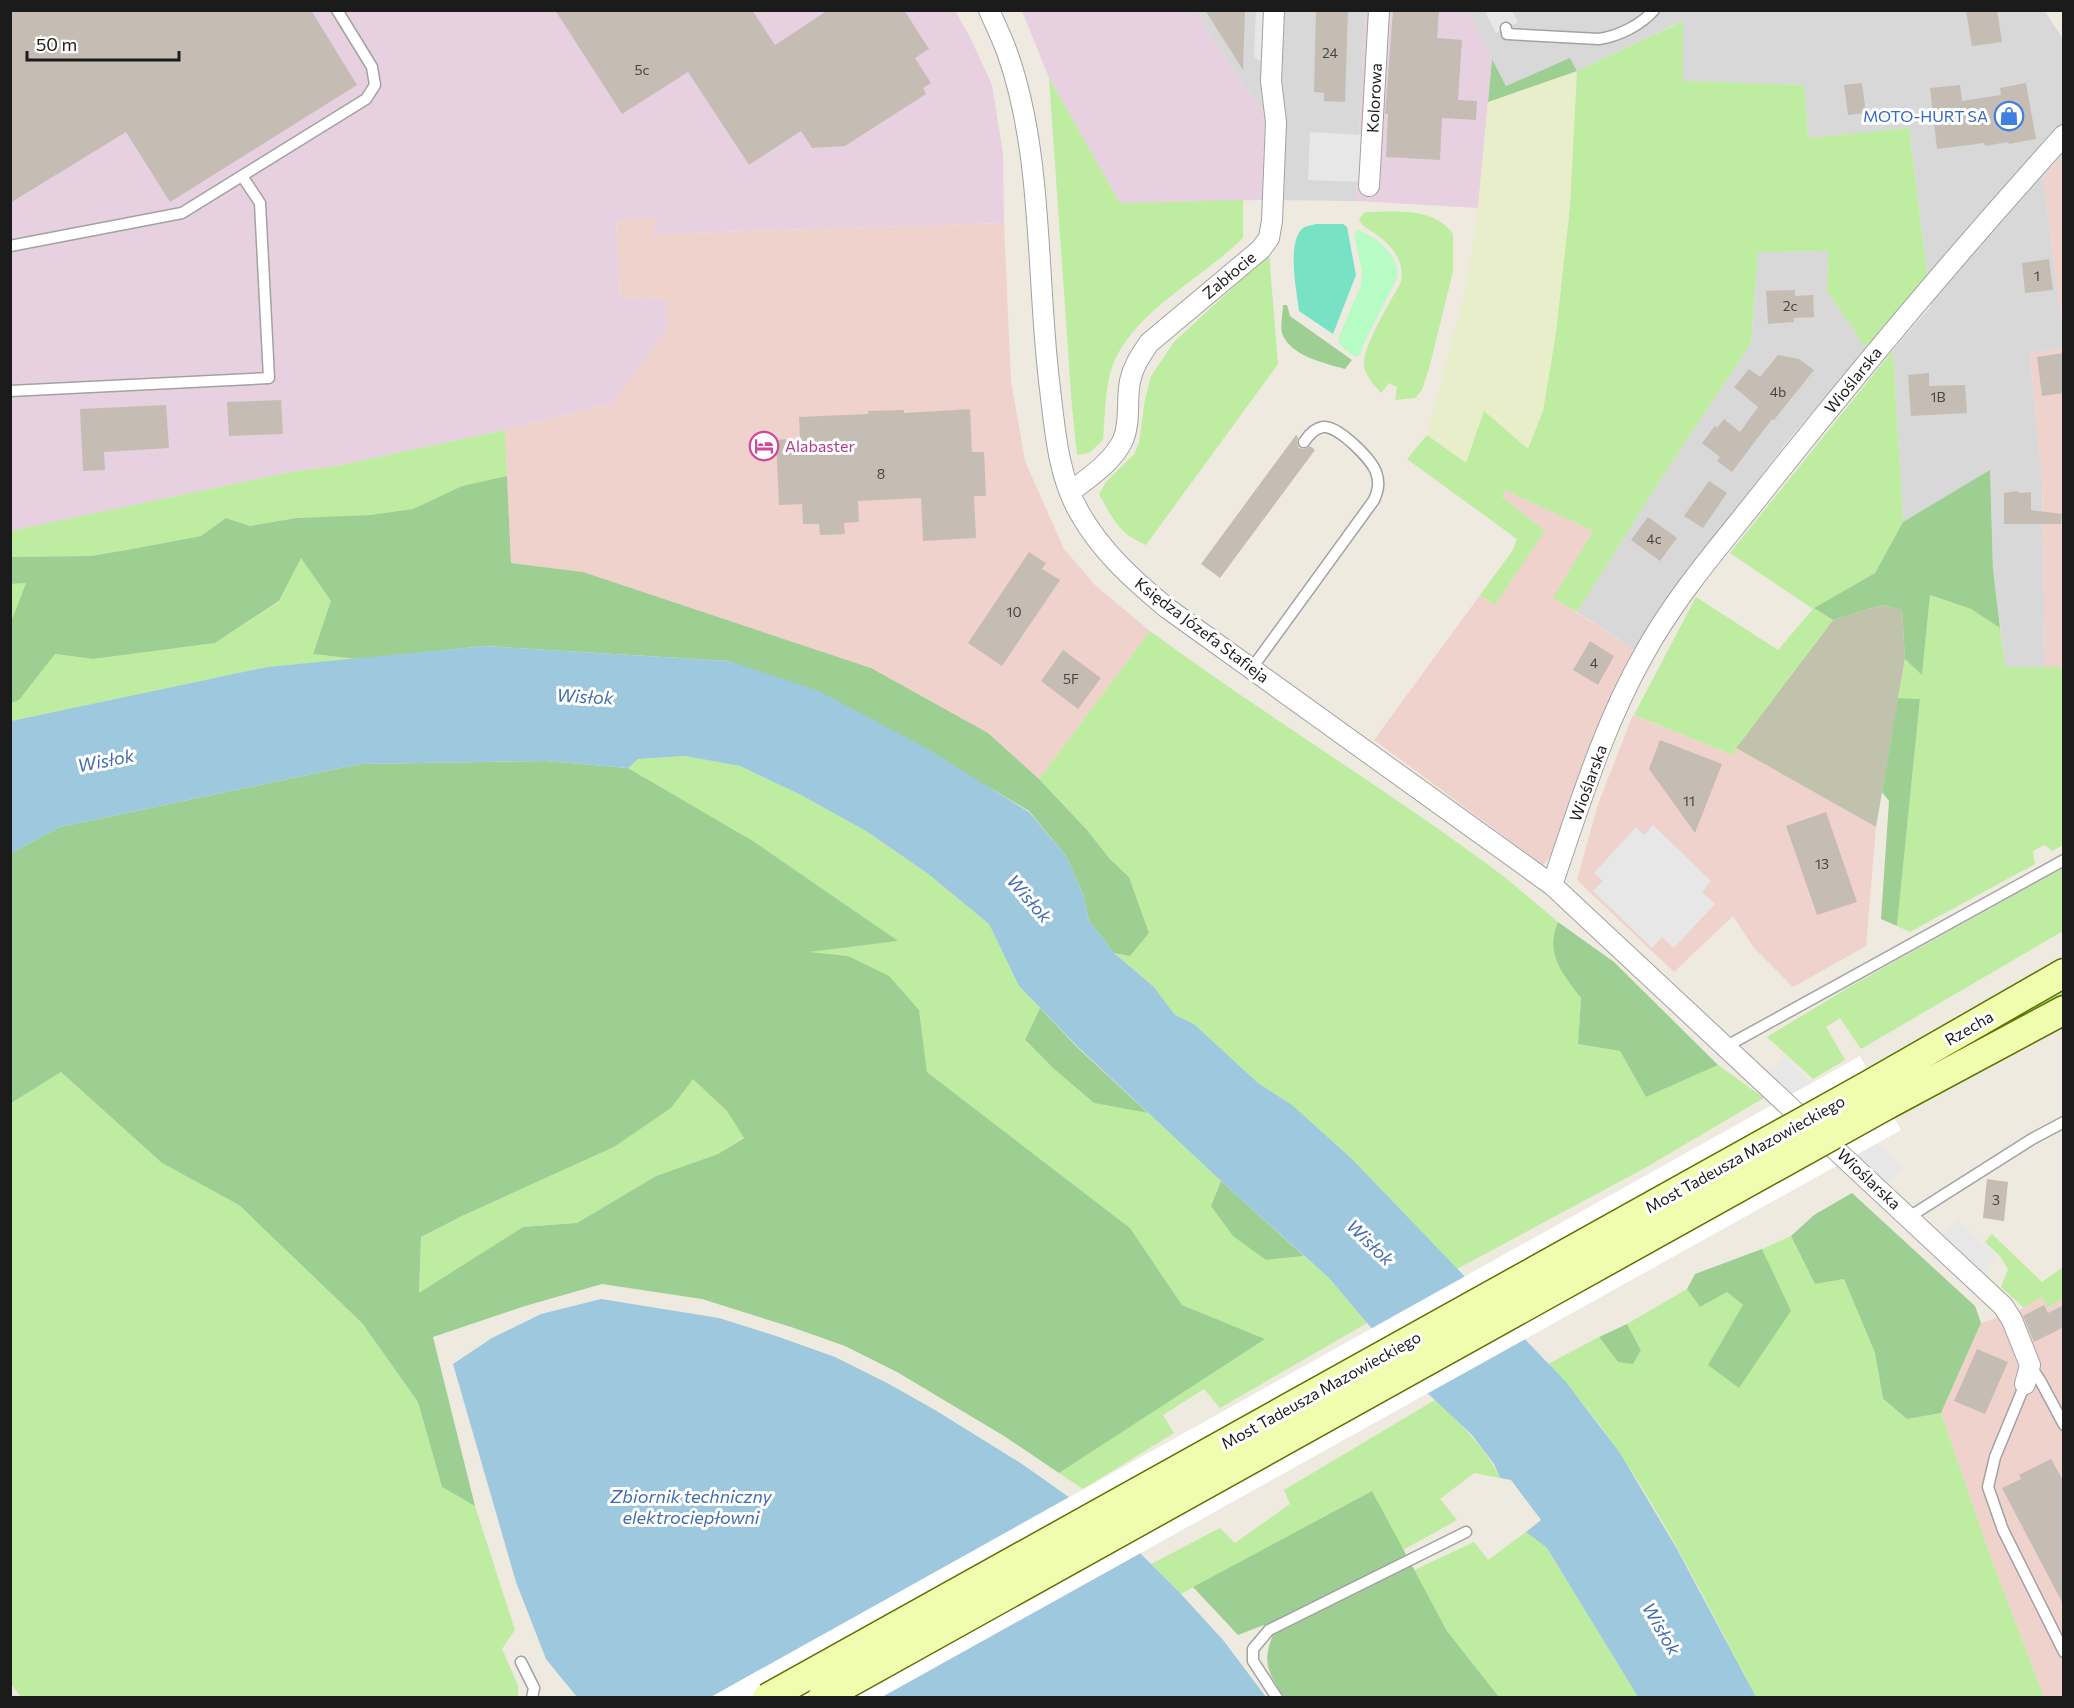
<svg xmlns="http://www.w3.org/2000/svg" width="2074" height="1708" font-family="Commissioner,sans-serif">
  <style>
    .residential { fill: #d9d8d8 }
    .commercial { fill: #f0d2cd }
    .industrial { fill: #e7d1e1 }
    .construction { fill: #c0c2ab }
    .farmland { fill: #e7eec9 }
    .grass { fill: #beeca1 }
    .forest { fill: #9dcf92; fill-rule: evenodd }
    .park { fill: #b8fcc5 }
    .pitch { fill: #78e2c5 }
    .parking { fill: #e7e7e7 }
    .water { fill: #9dc8de }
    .pier { fill: #fff }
    .building { fill: #c5bdb3 }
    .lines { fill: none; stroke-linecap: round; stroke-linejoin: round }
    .lane-casing { stroke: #a2a2a2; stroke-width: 13 }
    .street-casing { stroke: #a2a2a2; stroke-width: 22 }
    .secondary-casing { stroke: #5b7400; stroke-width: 31 }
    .lane { stroke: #fff; stroke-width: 10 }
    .street { stroke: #fff; stroke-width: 20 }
    .secondary { stroke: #f0fdae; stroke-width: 28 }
    .secondary-bridge-casing { stroke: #5b7400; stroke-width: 31; stroke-linecap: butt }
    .secondary-bridge { stroke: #f0fdae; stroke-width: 28 }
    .labels { text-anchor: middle; stroke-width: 6; stroke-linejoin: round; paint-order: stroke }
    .number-label { font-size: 14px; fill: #464441 }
    .street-label { font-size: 16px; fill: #1b1b1b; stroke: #fff }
    .shop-label { font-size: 16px; fill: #366cbe; stroke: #fff; text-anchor: end }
    .hotel-label { font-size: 16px; fill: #b23c85; stroke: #fff; text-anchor: start }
    .water-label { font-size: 18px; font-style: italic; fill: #436daf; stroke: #fff }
  </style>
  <rect width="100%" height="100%" fill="#eeeae0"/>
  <path class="residential" d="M1194,11H1365L1356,201L1262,200L1265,124L1262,109L1232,69Z
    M1467,11H2045L2064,41L2063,155L2043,177L2063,329V348L2030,353L2042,480L2045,667H2005L1993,569L1990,471L1903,522L1893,350L1931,306L1909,128L1808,138L1804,85L1683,81L1682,21L1577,71L1570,59L1506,86Z
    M1828,251L1827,291L1866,348L1786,443L1712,542L1637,651L1577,612L1661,479L1751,343L1758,252Z"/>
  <path class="commercial" d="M2063,155V329L2043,177Z
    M655,217L654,234L1004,223L1011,381L1025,461L1064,549L1096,586L1150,631L1039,779L988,733L871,668L583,572L511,563L505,430L613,403L665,299L620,297L616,221Z
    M2063,348V667H2045L2042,480L2030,353Z
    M1505,490L1593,531L1554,598L1637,651L1557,848L1543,865L1374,740L1480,595L1495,605L1544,531L1502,497Z
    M1633,715L1733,755L1736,748L1876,827L1866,946L1793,987L1754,948L1733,916L1674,972L1577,880L1598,804Z
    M2043,1297L2049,1307L2063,1299V1697H2044L1991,1558L1941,1413L1981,1323L2024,1308Z"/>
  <path class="industrial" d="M10,11H955L969,35L992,85L1003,153L1004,223L653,234L655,217L616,221L620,297L665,299L668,328L613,403L505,430L336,466L290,472L11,531Z
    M1022,11H1194L1232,69L1262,109L1265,124L1262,200L1120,203L1049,78Z
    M1365,11H1467L1492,59L1478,208L1356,201Z"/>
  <path class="construction" d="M1882,605L1902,610L1905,659L1876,827L1736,748L1833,620Z"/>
  <path class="farmland" d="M1577,71L1570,207L1556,333L1543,411L1528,449L1484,412L1466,464L1427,435L1467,285L1478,208L1488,102Z"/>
  <path class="grass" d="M1683,21V81L1804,85L1808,138L1909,128L1928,281L1866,348L1827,291L1828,251L1758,252L1751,343L1661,479L1577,612L1553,598L1593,531L1505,490L1502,497L1545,531L1495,605L1480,595L1513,550L1517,539L1407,459L1427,435L1466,463L1484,411L1528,449L1543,411L1556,333L1570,207L1577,71Z
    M1049,78L1120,203L1243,200V238C1203,278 1133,311 1112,367C1105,387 1105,418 1103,440L1089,453L1077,455L1072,407Z
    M1365,212C1396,212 1433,206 1453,234V271L1430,365L1422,390L1415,398L1395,400L1397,387L1389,383L1381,393C1374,385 1365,376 1364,365C1362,347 1392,299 1401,282C1405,262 1393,246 1376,234C1370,230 1362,227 1359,219Z
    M1269,254L1278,364L1146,545C1117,532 1114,520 1099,494L1106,482L1134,454L1139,443L1145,399L1151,376L1174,342Z
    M1893,350L1903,522L1875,573L1814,608L1833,620L1736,748L1733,755L1634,715L1696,597L1778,650L1813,609L1730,553Z
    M505,430L507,476L462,486L413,509L370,515L296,518L250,526L226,518L201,536L132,549L91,556L11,557L10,531L290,472L336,466Z
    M301,557L332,601L313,654L357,659L267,667L11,721V703L19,700L54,654L93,659L215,643L279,602Z
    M26,583L11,625V584Z
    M1930,595L1971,609L2000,628L2005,667H2063V845L2052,851L2045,845L2033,851L2035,864L1910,932L1897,926L1920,699L1898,698L1905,659L1922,674Z
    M1150,631C1260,712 1377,783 1487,864C1512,882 1534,902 1558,922C1544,952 1563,975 1581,998L1578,1044L1620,1051L1646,1097L1718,1065L1764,1098L1643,1169L1457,1269L1351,1158L1292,1105L1258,1083L1194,1024L1175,1015L1154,987L1114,953L1130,956L1149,933L1129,877L1110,859L1087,830L1039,779Z
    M685,756L740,766L801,795L866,831L927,873L989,924L1019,986L1040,1008L1025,1041L1053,1068L1094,1103L1148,1113L1221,1181L1211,1206L1266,1260L1304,1256L1329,1278L1367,1323L1220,1408L1204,1389L1163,1415L1174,1433L1083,1489L1059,1473L1264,1339L1182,1305L1130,1228L927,1072L919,1010L805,952L897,941L753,841L628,768L638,759Z
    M2063,868V931L1861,1049L1840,1018L1826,1027L1845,1060L1813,1079L1767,1037L1851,986Z
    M2063,987V997L1873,1101Z
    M61,1072L162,1163L239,1205L362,1323L418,1402L442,1487L475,1506L515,1630L502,1649L518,1685V1697L22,1698L11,1684L10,1103Z
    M693,1078L727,1111L744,1137L718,1154L656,1176L577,1223L523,1227L419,1294L421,1237L462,1216L614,1147L671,1108Z
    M1992,1234L2042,1282L2063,1267V1299L2048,1307L2042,1297L2024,1308L2001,1287L2008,1269L2000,1256L1985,1242Z
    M1791,1236L1815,1284L1844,1279L1875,1353L1883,1400L1907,1419L1941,1413L1991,1558L2044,1697H1756C1697,1586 1636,1454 1548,1364L1599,1337L1618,1362L1641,1349L1627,1324L1687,1289L1700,1307L1727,1292L1743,1305L1791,1312L1762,1249Z
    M1435,1400C1460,1424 1485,1446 1500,1478L1474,1473L1440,1499L1457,1520L1403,1550L1372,1491L1181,1594L1151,1564L1220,1528L1235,1543L1290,1504L1284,1490Z
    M1526,1532L1547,1548L1638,1697H1499L1447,1631L1414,1570L1474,1542L1488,1560Z"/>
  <path class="forest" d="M1570,58L1577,71L1488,102L1492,59L1506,86Z
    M1283,305H1287L1290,316L1352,360L1345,369C1324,363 1290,356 1282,333C1280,325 1283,313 1283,305Z
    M1990,470L1993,569L2000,628L1971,609L1930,595L1922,675L1905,659L1902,610L1882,605L1833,620L1814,608L1875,573L1903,522Z
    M507,476L511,563L583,572L871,668L988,733L1039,779L1087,830L1110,859L1129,877L1149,933L1130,956L1114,953L1089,921L1083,894L1066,856L1029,811L992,789L729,661L485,646L357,659L313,654L331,601L301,558L279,601L215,643L93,659L55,654L19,700L11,703L10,625L26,583L11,584V557L91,556L132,549L201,536L226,518L250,526L296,518L370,515L413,509L462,486Z
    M1898,698L1920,699L1897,926L1881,919L1889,801L1882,792Z
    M546,761L628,768L753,841L898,941L809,952L848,956L889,976L919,1010L927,1072L1130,1228L1182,1305L1265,1339L1059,1473L1004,1436L897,1372L845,1346L794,1328L702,1299L602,1284L525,1306L433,1337L475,1506L442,1487L418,1402L362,1323L239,1205L162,1163L61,1072L11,1103V853L60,827L360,764ZM693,1079L727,1111L744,1138L718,1154L656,1176L577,1223L523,1227L419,1293L421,1237L462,1216L614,1147L671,1108Z
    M1558,922L1614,962L1718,1065L1646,1097L1620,1051L1578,1044L1581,998C1563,975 1544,953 1558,922Z
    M1040,1008L1078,1048L1148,1113L1094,1103L1053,1068L1025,1040Z
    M1221,1181L1304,1256L1266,1260L1233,1236L1211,1206Z
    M1852,1193L1975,1306L1981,1323L1941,1413L1907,1419L1883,1399L1875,1353L1844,1279L1815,1284L1791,1236L1814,1215Z
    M1762,1249L1791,1311L1739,1388L1708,1365L1743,1305L1727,1292L1700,1307L1687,1289L1695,1274Z
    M1627,1324L1641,1350L1633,1364L1618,1362L1599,1337Z
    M1372,1491L1447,1631L1499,1697H1284C1269,1674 1261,1663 1273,1635L1264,1625L1238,1635L1193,1587Z"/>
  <path class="park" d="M1358,230C1379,239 1397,253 1398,276L1362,347L1361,355L1355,357L1340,345L1338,339L1361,285L1362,271L1354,235Z"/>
  <path class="pitch" d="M1316,224H1343L1347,227L1356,275L1333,334L1299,311C1297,292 1286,242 1303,228C1306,226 1312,225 1316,224Z"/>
  <path class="parking" d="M1256,11H1264L1262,60H1259L1255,58L1254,55Z
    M1485,11H1512L1518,22L1496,33Z
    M1310,132L1365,135L1362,182L1308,180Z
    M1653,825L1711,881L1702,892L1715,904L1674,948L1662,937L1652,948L1593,891L1603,881L1594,873L1636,827L1644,835Z
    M1785,1058L1903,1168L1888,1184L1770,1073Z
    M1958,1220L1996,1256L1989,1264L1986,1272L1987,1277L1944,1235Z"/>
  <path class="water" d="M485,646L729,661L819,691L926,748L1029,812L1066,856L1083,894L1089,921L1114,953L1154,987L1175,1015L1194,1024L1258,1083L1292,1105L1351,1158L1566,1382L1620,1453L1677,1549L1756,1697H1638L1547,1548L1526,1532L1541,1520L1511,1480L1500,1478L1494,1464L1472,1435L1422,1388L1329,1278L1221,1181L1078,1047L1019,986L989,924L927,873L866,831L801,795L740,766L685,756L638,759L628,768L546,761L360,764L60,827L11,853V721L267,667Z
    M601,1299L719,1318L776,1336L835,1357L889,1384L935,1410L1022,1464L1097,1517L1136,1549L1181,1594L1223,1640L1266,1697H577L546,1659L516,1582L453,1364L492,1338L541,1314Z"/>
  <path class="pier" d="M1860,1056L1901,1130L882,1697L709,1698Z"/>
  <path class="building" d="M10,10H311L357,85L170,202L126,132L10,203Z
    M555,10H752L775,45L828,10H904L929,49L915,58L931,83L923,88L926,94L845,146L812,148L801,131L749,165L688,72L622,114Z
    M1205,10H1245L1243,70Z
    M1316,10H1348L1345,102L1324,101V93L1314,92Z
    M1393,10H1439L1437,38L1462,40L1458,100L1477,101L1476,120L1442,118L1440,160L1386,157L1388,114H1385Z
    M1966,10H1997L2002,42L1972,46Z
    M1862,83L1866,113L1848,115L1844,85Z
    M2026,83L2036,139L2009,144L2008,142L1985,146L1984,143L1937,149L1930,88L1960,85L1962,101L2001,95L2000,88Z
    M2049,259L2053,290L2025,293L2022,263Z
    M1795,290V296L1813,295L1814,317L1794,318V322L1768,324L1766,291Z
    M2064,353V393L2042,396L2037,357Z
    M1778,355L1799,359L1814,370L1774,420L1772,419L1732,472L1717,461L1720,457L1702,443L1715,426L1717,428L1724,419L1740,432L1758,407L1734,387L1749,369L1760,377Z
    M1929,373V386L1965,385L1967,413L1911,416L1908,375Z
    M281,400L283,434L229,436L227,402Z
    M166,405L169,448L104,452L105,470L83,471L80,409Z
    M970,409L972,452H984L986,496H974L976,538L923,541L921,498L858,501L859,522L844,523L845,534L820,535L819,524H803L802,504L779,505L776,440L800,438L799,417L868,414V411L904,410V413Z
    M1296,435L1298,437L1297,442L1299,448L1304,449L1310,446L1315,450L1220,578L1201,564Z
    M1709,481L1727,493L1703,528L1684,516Z
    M2017,491L2020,493L2031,492V510L2062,514L2061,524H2004V493Z
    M1648,517L1677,538L1660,561L1631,540Z
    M1029,552L1046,563L1042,569L1060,580L1002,666L968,643Z
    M1590,641L1614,656L1598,685L1573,670Z
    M1063,650L1101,678L1078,709L1041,681Z
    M1660,740L1722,764L1695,833L1649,769Z
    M1826,812L1857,902L1817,915L1786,826Z
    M1987,1179L2008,1182L2004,1221L1983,1218Z
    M2044,1305L2048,1313L2064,1305V1327L2034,1342L2023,1316Z
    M1977,1349L2008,1362L1985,1414L1954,1401Z
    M2051,1459L2064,1482V1606L2002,1488L2021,1479L2019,1475Z"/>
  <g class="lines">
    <g class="lane-casing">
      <path id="lane" d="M1506,28L1507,34L1599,39C1619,36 1641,25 1654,10
        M10,246L182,213L366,99L375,85L372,67L337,10
        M10,391L269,378L260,203L242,176
        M1252,668L1374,500C1378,491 1380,483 1376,472C1371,459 1338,425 1323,427C1315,428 1308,436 1304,442
        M1725,1047L2064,860
        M1909,1217L2032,1139L2064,1122
        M2030,1365L2041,1382L2064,1425
        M2025,1384L1995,1457L1988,1487L2003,1530L2064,1652
        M521,1662L534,1688L532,1698
        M1277,1698L1253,1661V1649L1269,1630L1466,1532"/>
    </g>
    <g class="street-casing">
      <path id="street" d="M989,10C995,24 1002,38 1007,52C1044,155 1036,280 1050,389C1055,430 1058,475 1079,512C1101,551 1133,580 1167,608L1552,885L2003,1306L2012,1320L2030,1365L2025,1384
        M1369,186L1379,10
        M1070,492C1088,478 1113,462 1123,440C1131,421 1126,401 1130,381C1133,366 1141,355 1149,343L1261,249L1269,238L1272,221L1276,122L1271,81L1274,10
        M1552,885C1579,807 1603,726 1644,654C1678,592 1726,539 1769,484C1864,364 1962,248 2064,135"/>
    </g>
    <g class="secondary-casing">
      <path id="secondary" d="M1874,1082L2064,973
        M1887,1105L2064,1010"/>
    </g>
    <use href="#lane" class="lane"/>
    <use href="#street" class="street"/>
    <use href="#secondary" class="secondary"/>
    <g class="secondary-bridge-casing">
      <path id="secondary-bridge" d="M767,1698L1874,1082
        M822,1698L1887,1105"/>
    </g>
    <use href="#secondary-bridge" class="secondary-bridge"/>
  </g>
  <defs>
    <g id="shop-ring" transform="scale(1.5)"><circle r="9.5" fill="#fff" stroke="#3f7fe0" stroke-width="1.5"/><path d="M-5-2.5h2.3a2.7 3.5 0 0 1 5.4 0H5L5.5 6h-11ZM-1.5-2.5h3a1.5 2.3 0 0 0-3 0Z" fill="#3f7fe0"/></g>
    <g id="hotel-ring" transform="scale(1.5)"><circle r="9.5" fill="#fff" stroke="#d1479c" stroke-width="1.5"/><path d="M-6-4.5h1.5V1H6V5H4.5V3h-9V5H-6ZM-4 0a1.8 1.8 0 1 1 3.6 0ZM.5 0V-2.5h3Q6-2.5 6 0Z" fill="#d1479c"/></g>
  </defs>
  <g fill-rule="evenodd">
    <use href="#shop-ring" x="2009" y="116"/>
    <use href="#hotel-ring" x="764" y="446"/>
  </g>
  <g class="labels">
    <g class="number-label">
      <text x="1330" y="58">24</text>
      <text x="642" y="75">5c</text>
      <text x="2037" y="281">1</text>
      <text x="1790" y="311">2c</text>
      <text x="1778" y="397">4b</text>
      <text x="1938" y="402">1B</text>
      <text x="881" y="479">8</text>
      <text x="1654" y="544">4c</text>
      <text x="1014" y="617">10</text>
      <text x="1594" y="668">4</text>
      <text x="1071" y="684">5F</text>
      <text x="1689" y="806">11</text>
      <text x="1822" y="869">13</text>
      <text x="1996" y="1205">3</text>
    </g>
    <g class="street-label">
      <text transform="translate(1374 98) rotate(-87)" y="6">Kolorowa</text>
      <text transform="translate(1229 275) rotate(-40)" y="6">Zabłocie</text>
      <text transform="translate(1853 380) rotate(-51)" y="6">Wioślarska</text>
      <text transform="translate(1202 630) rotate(37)" y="6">Księdza Józefa Stafieja</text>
      <text transform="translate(1588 783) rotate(-70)" y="6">Wioślarska</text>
      <text transform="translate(1969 1028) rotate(-30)" y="6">Rzecha</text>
      <text transform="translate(1745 1154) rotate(-29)" y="6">Most Tadeusza Mazowieckiego</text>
      <text transform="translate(1869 1179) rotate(43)" y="6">Wioślarska</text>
      <text transform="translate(1321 1390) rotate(-29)" y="6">Most Tadeusza Mazowieckiego</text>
    </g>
    <g class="shop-label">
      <text x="1988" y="122">MOTO-HURT SA</text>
    </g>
    <g class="hotel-label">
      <text x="785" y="452">Alabaster</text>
    </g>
    <g class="water-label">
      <text transform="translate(585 697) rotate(3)" y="6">Wisłok</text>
      <text transform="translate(106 761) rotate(-11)" y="6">Wisłok</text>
      <text transform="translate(1029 899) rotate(49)" y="6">Wisłok</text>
      <text transform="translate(1370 1243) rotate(44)" y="6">Wisłok</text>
      <text x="691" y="1503">Zbiornik techniczny<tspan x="691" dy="21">elektrociepłowni</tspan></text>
      <text transform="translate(1661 1629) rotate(60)" y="6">Wisłok</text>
    </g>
  </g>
  <rect width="2074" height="1708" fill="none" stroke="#1b1b1b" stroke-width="24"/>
  <path d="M27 51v9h152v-9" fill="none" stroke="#1b1b1b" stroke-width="3"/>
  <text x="36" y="51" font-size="18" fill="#1b1b1b" stroke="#ffffff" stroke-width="4.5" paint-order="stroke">50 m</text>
</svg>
